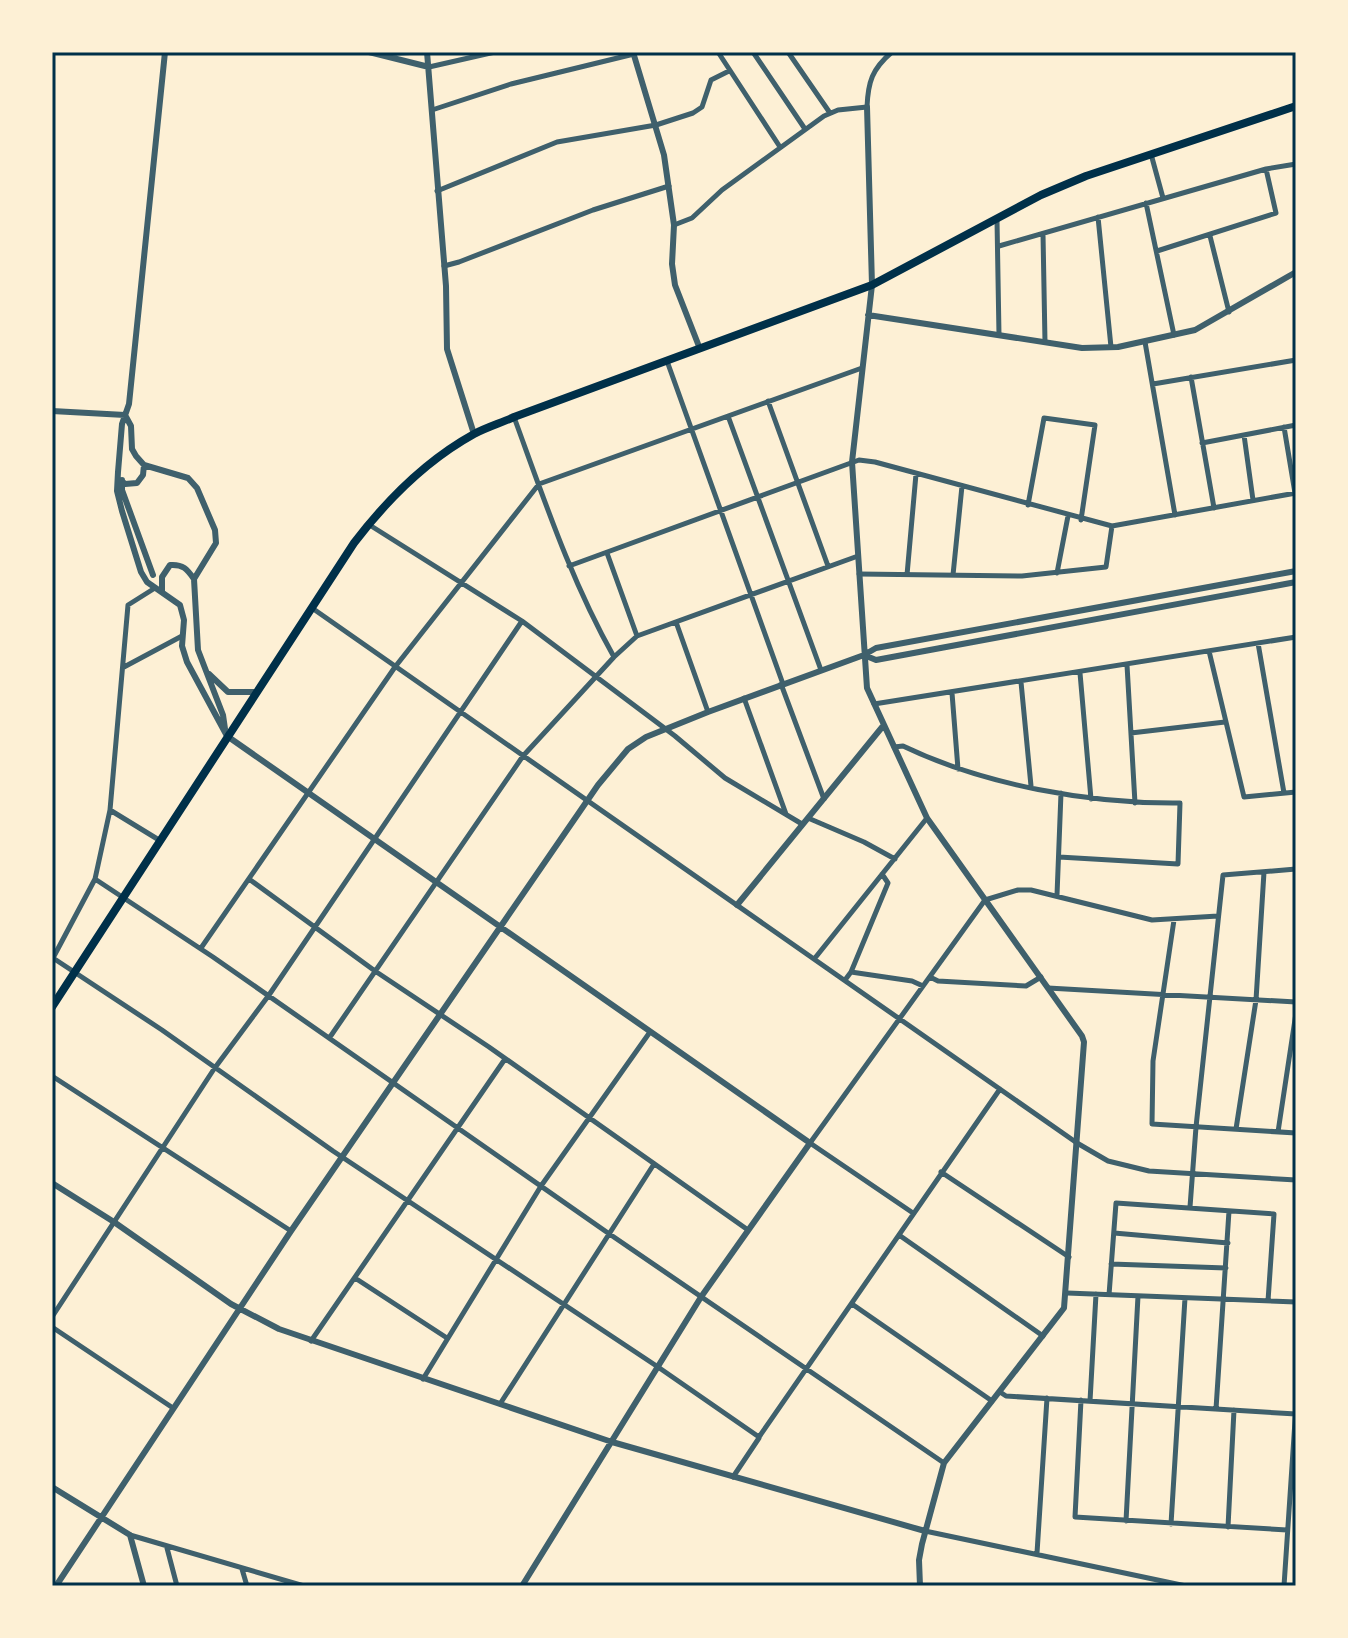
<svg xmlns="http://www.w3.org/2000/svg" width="1348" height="1638" font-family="'PT Sans',sans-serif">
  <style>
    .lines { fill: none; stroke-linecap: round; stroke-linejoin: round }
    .minor { stroke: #3f606c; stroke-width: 5 }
    .tertiary { stroke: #3f606c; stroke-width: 6 }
    .primary { stroke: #003049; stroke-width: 8 }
    .neatline { fill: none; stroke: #003049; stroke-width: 3 }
  </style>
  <rect width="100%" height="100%" fill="#fdf0d5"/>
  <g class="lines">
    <path class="minor" d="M718,52L780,147
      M753,52L805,129
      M788,52L830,113
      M429,67L495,52
      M432,110L511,84L634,54
      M1151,154L1163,198
      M437,191L557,142L656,125L693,113L702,107L711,80L729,71
      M1146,203L1174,335
      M1098,217L1111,347
      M997,220L999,335
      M674,225L692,218L722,190L824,116L838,110L867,107C868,82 872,69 892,52
      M1043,234L1045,342
      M1210,236L1229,312
      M999,246L1266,169L1296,164
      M1157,251L1276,213L1266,169
      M444,266L459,262L593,210L669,186
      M1145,342L1175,515
      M667,361L783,684
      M1191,377L1214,508
      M1153,384L1296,360
      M768,401L828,566
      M728,416L821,670
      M514,417C544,499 571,581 614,657L637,636L858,556
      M1284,427L1295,493
      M1244,435L1253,500
      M1202,443L1296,425
      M1028,505L1044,418L1095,425L1081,520
      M368,524L522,621
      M607,553L637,636
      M569,566L859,460L875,462L1112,526L1296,493
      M1057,573L1068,516
      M859,574L1022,576L1106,567L1112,526
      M907,575L916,474
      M953,575L962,486
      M155,588L128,605L110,810L159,840
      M312,608L1077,1143L1108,1161L1149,1171L1296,1180
      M676,622L708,712
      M1258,643L1284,793
      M1209,651L1244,797L1296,792
      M1127,665L1135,803
      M124,667L182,636
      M1080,673L1091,799
      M1021,682L1031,786
      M781,684L824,799
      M952,693L958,769
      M744,698L786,814
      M874,704L1296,637
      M1131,733L1225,722
      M894,747L903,746C984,785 1090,804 1180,803L1178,864L1059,857
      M110,810L95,879L53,958L162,1030L333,1151L658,1367L759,1437L1000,1089
      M808,818L864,842L895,859
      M95,879L213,957L608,1233L944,1463
      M249,879L375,971L489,1047L748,1230
      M1057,895L1061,793
      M1174,920L1153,1061L1152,1124L1296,1133
      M201,948L395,667L539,484L862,368
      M815,958L927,818
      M851,972L912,981L923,986
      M930,977L938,981L1026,986L1041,977
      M845,980L851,972L888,883L882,874
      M1048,988L1296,1002
      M330,1037L523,756L614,657
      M52,1076L291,1231
      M1236,1129L1256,1000L1264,872
      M1278,1132L1296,1013
      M941,1172L1069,1257
      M1190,1207L1196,1127L1223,875L1296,869
      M913,1213L810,1143L985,900L1018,890H1031L1152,920L1218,916
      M1114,1233L1228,1243
      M899,1235L1043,1336
      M1111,1264L1226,1268
      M355,1278L447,1338
      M1067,1293L1296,1302
      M1109,1295L1116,1203L1274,1214L1268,1301
      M852,1304L992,1401
      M52,1317L214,1069L269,995L522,621L675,736L725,778L802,824
      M52,1327L173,1408
      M311,1341L505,1059
      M423,1379L541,1186L650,1032
      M1000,1392L1006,1396L1296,1414
      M1081,1400L1075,1517L1287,1530
      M1090,1401L1096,1294
      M500,1404L654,1164
      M1216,1409L1229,1211
      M733,1477L759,1438
      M1126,1521L1138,1296
      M1171,1524L1185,1298
      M1228,1527L1234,1410
      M925,1531L1186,1586
      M130,1535L304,1586
      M167,1548L177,1586
      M1037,1553L1047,1398
      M242,1569L247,1586
      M1284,1586L1296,1406"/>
    <path class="tertiary" d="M165,52L129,404L122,424L118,472L117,491L122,511L141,572L147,582L180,605L184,620L182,646L187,662L227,736L810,1143L701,1297L522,1586
      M369,52L429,67
      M427,52L446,286L447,349L474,434
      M633,52L664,155L674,225L672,264L675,285L700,349
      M386,53L410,52
      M867,107L872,285L852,462L867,688L927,818L1082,1036L1084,1042L1064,1308L944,1463L922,1544L919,1560L920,1586
      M868,315L1082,348L1118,347L1195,330L1296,272
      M52,411L125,415
      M125,415L131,426L132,449L136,456L144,465L188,478L197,488L215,530L216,543L194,579L198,650L223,715L225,729
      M122,480V490L153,575
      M122,481L125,484L137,483L143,475L144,465
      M162,592V577L170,565C183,564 187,569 194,579
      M864,655L876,660L1296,582
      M209,674L228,692H257
      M737,905L883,726
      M52,1183L114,1222L231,1304L279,1329L612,1442L925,1531
      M52,1487L130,1535L144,1586
      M56,1586L291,1231L598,785L628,749L646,737L708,712L864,655L876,648L1296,571"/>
    <path class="primary" d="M52,1007L354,543C386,501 427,460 474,434C487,427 501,423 514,417L872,285L1041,195L1086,176L1296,106"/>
  </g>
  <rect width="1348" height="1638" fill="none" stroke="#fdf0d5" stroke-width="108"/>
  <rect x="54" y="54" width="1240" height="1530" class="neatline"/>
</svg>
